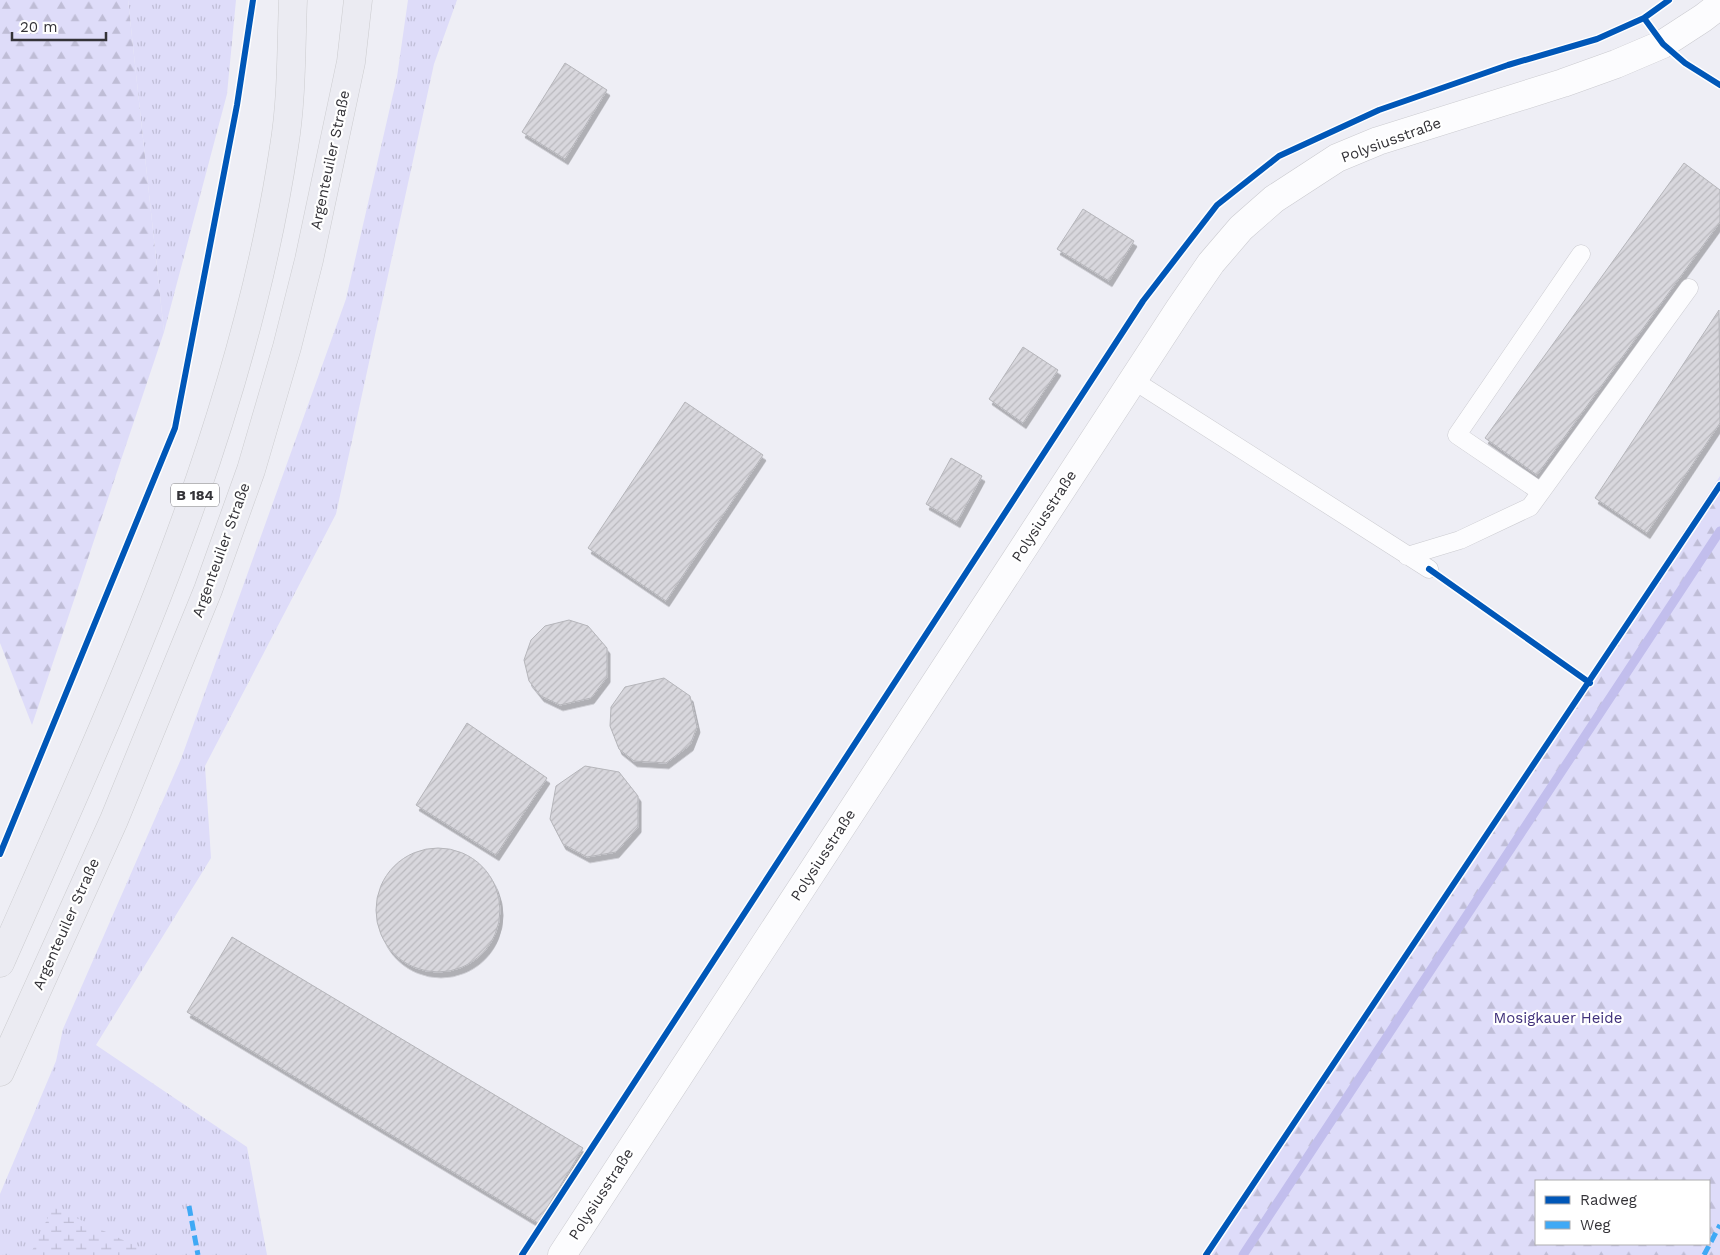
<svg xmlns="http://www.w3.org/2000/svg" width="1720" height="1255" font-family="'Work Sans',sans-serif">
  <style>
    .grass { fill: url(#grass-tufts) }
    .forest { fill: url(#forest-firs); fill-rule: evenodd }
    .wetland { fill: url(#wetland-marsh) }
    .lines { fill: none; stroke-linecap: round; stroke-linejoin: round }
    .stream { stroke: #c2beed; stroke-width: 9 }
    .building { fill: url(#building-hatch); stroke: #b5b5ba; filter: url(#shadow) }
    .service-casing { stroke: #cbcbd0; stroke-width: 19 }
    .tertiary-casing { stroke: #cbcbd0; stroke-width: 29 }
    .primary-casing { stroke: #cccccf; stroke-width: 29 }
    .service { stroke: #fcfcfe; stroke-width: 18 }
    .tertiary { stroke: #fcfcfe; stroke-width: 28 }
    .primary { stroke: #ebebf2; stroke-width: 28 }
    .quiet { stroke: #3fa9f5; stroke-width: 5; stroke-dasharray: 10 5; stroke-linecap: butt }
    .cycleway-casing { stroke: #fff; stroke-width: 9 }
    .cycleway { stroke: #0057b8; stroke-width: 6 }
    .labels { text-anchor: middle; stroke-width: 4.5; stroke-linejoin: round; paint-order: stroke }
    .shield { fill: #fff; stroke: #717074; stroke-width: 1 }
    .shield-label { font-size: 14px; font-weight: bold; fill: #343338 }
    .street-label { font-size: 15px; fill: #343338; stroke: #fff }
    .park-label { font-size: 15px; fill: #3f307a; stroke: #fff }
  </style>
  <defs>
    <pattern id="grass-tufts" width="24" height="20" patternUnits="userSpaceOnUse" patternTransform="scale(1.25)"><rect width="24" height="20" fill="#dedcf9"/><path d="M3 7l-1-3M5 7V3M7 7l1-3M15 17l-1-3M17 17v-4M19 17l1-3" fill="none" stroke="#bfbdd6"/></pattern>
    <pattern id="forest-firs" width="22" height="20" patternUnits="userSpaceOnUse" patternTransform="scale(1.25)"><rect width="22" height="20" fill="#dedcf9"/><path d="M5 1l3.5 6h-7zM16 11l3.5 6h-7z" fill="#bfbdd6"/></pattern>
    <pattern id="wetland-marsh" width="20" height="14" patternUnits="userSpaceOnUse" patternTransform="scale(1.25)"><rect width="20" height="14" fill="#dedcf9"/><path d="M1 5h8M5 5V1M11 12h8M15 12V8" fill="none" stroke="#bfbdd6"/></pattern>
    <pattern id="building-hatch" width="6" height="6" patternUnits="userSpaceOnUse" patternTransform="scale(1.25)"><rect width="6" height="6" fill="#d8d7dd"/><path d="M-1 1l2-2M0 6l6-6M5 7l2-2" fill="none" stroke="#bab9be"/></pattern>
    <filter id="shadow"><feDropShadow dx="3" dy="5.5" stdDeviation="0" flood-color="#0004"/></filter>
  </defs>
  <rect width="100%" height="100%" fill="#eeeef5"/>
  <path class="grass" d="M128,0H236L227,94L164,332Z
    M408,0H457L434,64L336,514L205,766L211,858L96,1045L247,1147L267,1255H0V1194L56,1061L63,1029L181,759L346,299L397,77Z"/>
  <path class="forest" d="M0,0H128L164,332L32,725L0,643Z
    M1720,476V1255H1208ZM1709,1181V1244H1536V1181Z"/>
  <path class="wetland" d="M53,1207L140,1248L142,1255H30Z"/>
  <g class="lines">
    <path class="stream" d="M1243,1255L1720,531"/>
  </g>
  <path class="building" d="M565,63L607,90L565,159L522,132Z
    M1684,163L1720,190V222L1537,475L1485,438Z
    M1083,209L1134,241L1109,281L1057,249Z
    M1719,310L1720,423L1647,533L1595,498Z
    M1023,347L1058,370L1023,423L989,399Z
    M685,402L763,455L666,601L588,548Z
    M951,458L982,476L957,522L926,504Z
    M569,620L588,626L607,648V677L591,698L560,705L541,696L529,681L524,660L531,640L545,626Z
    M664,678L690,696L697,727L690,745L666,763L634,761L619,749L610,726L611,707L625,687Z
    M467,723L547,778L496,855L416,805Z
    M585,766L619,772L638,796V827L616,852L587,857L563,844L550,819L556,786Z
    M376 910a62 62 0 1 1 124 0a62 62 0 1 1-124 0Z
    M232,937L583,1148L538,1223L187,1012Z"/>
  <g class="lines">
    <g class="service-casing">
      <path id="service" d="M1133,380L1429,569
        M1541,492L1457,435L1581,254
        M1407,556L1460,540L1530,507L1689,288"/>
    </g>
    <g class="tertiary-casing">
      <path id="tertiary" d="M562,1255L1180,308L1211,263L1241,228L1274,199L1337,158L1378,141L1563,83L1616,64L1663,44L1703,18L1720,5"/>
    </g>
    <g class="primary-casing">
      <path id="primary" d="M0,963C116,700 241,434 284,147C292,99 291,49 293,0
        M0,1072L114,820L208,590L251,470L287,347L309,260L351,62L358,0"/>
    </g>
    <use href="#service" class="service"/>
    <use href="#tertiary" class="tertiary"/>
    <use href="#primary" class="primary"/>
    <path class="quiet" d="M189,1206L198,1255
      M1704,1255L1720,1225"/>
    <g class="cycleway-casing">
      <path id="cycleway" d="M1644,18L1663,44L1685,63L1720,85
        M1429,569L1590,683
        M0,854L175,428L237,105L253,0
        M522,1255L1143,301L1217,205L1279,156L1379,110L1508,65L1597,39L1644,18L1669,0
        M1206,1255L1720,485"/>
    </g>
    <use href="#cycleway" class="cycleway"/>
  </g>
  <g class="labels">
    <rect class="shield" x="171" y="483.5" width="48" height="23" rx="4"/>
    <g class="shield-label">
      <text x="195" y="500">B 184</text>
    </g>
    <g class="street-label">
      <text transform="translate(1391 140) rotate(-20)" y="5">Polysiusstraße</text>
      <text transform="translate(330 160) rotate(-78)" y="5">Argenteuiler Straße</text>
      <text transform="translate(1044 516) rotate(-57)" y="5">Polysiusstraße</text>
      <text transform="translate(221 550) rotate(-70)" y="5">Argenteuiler Straße</text>
      <text transform="translate(823 855) rotate(-57)" y="5">Polysiusstraße</text>
      <text transform="translate(66 924) rotate(-66)" y="5">Argenteuiler Straße</text>
      <text transform="translate(601 1194) rotate(-57)" y="5">Polysiusstraße</text>
    </g>
    <g class="park-label">
      <text x="1558" y="1023">Mosigkauer Heide</text>
    </g>
  </g>
  <rect x="1535" y="1180" width="175" height="65" fill="#ffffff" stroke="#aeadaf"/>
  <rect x="1545" y="1196" width="25" height="8" fill="#0057b8" stroke="#aeadaf"/>
  <text x="1580" y="1205" font-size="15" fill="#343338">Radweg</text>
  <rect x="1545" y="1221" width="25" height="8" fill="#3fa9f5" stroke="#aeadaf"/>
  <text x="1580" y="1230" font-size="15" fill="#343338">Weg</text>
  <path d="M12 32v8h94v-8" fill="none" stroke="#343338" stroke-width="2.5"/>
  <text x="20" y="32" font-size="15" fill="#343338" stroke="#ffffff" stroke-width="4" paint-order="stroke">20 m</text>
</svg>
